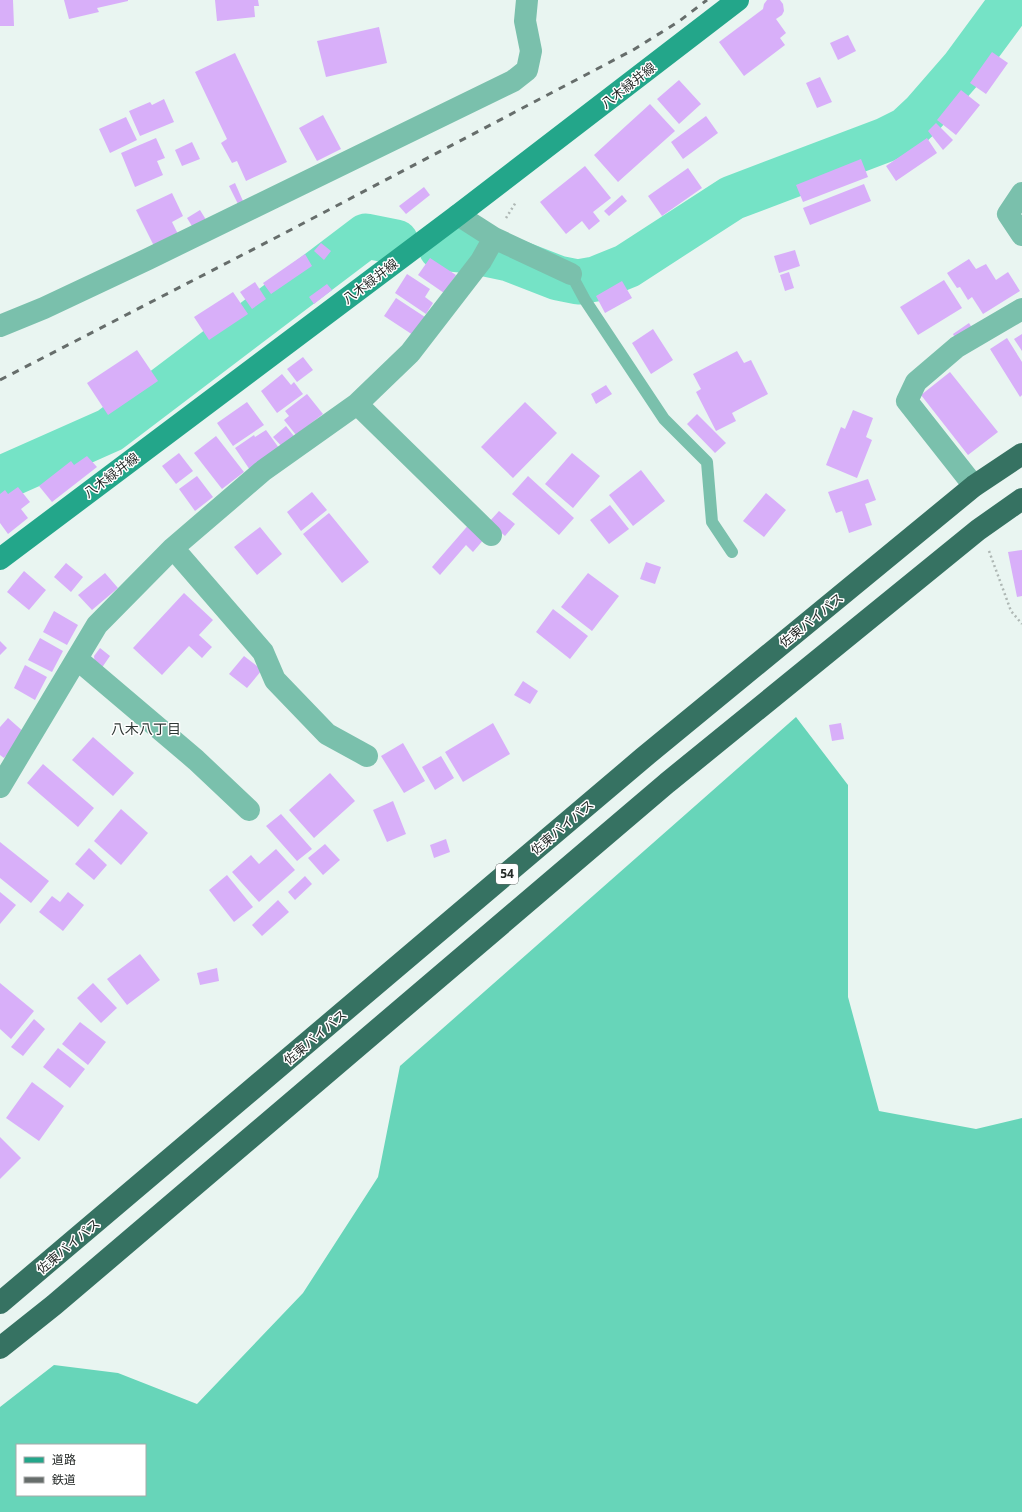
<svg xmlns="http://www.w3.org/2000/svg" width="1022" height="1512" font-family="'Noto Sans','Noto Sans JP',sans-serif">
  <style>
    .forest { fill: #67d5b9; fill-rule: evenodd }
    .lines { fill: none; stroke-linecap: round; stroke-linejoin: round }
    .river { stroke: #75e3c6; stroke-width: 45 }
    .building { fill: #d8aff9 }
    .path { stroke: #aeb7b4; stroke-width: 2.5; stroke-dasharray: 2 3; stroke-linecap: butt }
    .lane { stroke: #7ac0ac; stroke-width: 12 }
    .street { stroke: #7ac0ac; stroke-width: 22 }
    .secondary { stroke: #23a68a; stroke-width: 22 }
    .highway { stroke: #367262; stroke-width: 22 }
    .rail { stroke: #666d6b; stroke-width: 3; stroke-dasharray: 7 7; stroke-linecap: butt }
    .labels { text-anchor: middle; stroke-width: 3; stroke-linejoin: round; paint-order: stroke }
    .shield { fill: #fff; stroke: #666a68; stroke-width: 1 }
    .shield-label { font-size: 12px; font-weight: bold; fill: #252a28 }
    .street-label { font-size: 13px; fill: #252a28; stroke: #fff }
    .neighbourhood-label { font-size: 14px; fill: #2f3835; stroke: #fff }
  </style>
  <rect width="100%" height="100%" fill="#e9f5f1"/>
  <path class="forest" d="M796,717L848,785V997L879,1111L976,1129L1022,1118V1512H0V1407L54,1365L118,1373L197,1404L303,1293L378,1177L400,1066ZM17,1445H145V1495H17Z"/>
  <g class="lines">
    <path class="river" d="M441,248L471,251L509,259L558,278L578,282L595,279L627,266L732,198L885,140L907,129L923,114L963,68L1013,0
      M0,479L110,430L366,236L396,242"/>
  </g>
  <path class="building" d="M0,0H13L14,26H0Z
    M64,0H128V1L97,8L99,12L69,19Z
    M215,0H258L259,6H254L255,17L217,21Z
    M767,0H780L783,4L784,11L782,15L776,19L786,33L780,38L785,45L744,76L719,42L763,9L764,4Z
    M379,27L387,63L326,77L317,41Z
    M848,35L856,51L838,60L830,43Z
    M992,52L1008,63L986,94L970,83Z
    M235,53L287,162L246,181L237,161L232,163L221,143L227,139L195,72Z
    M820,77L832,102L817,108L806,83Z
    M679,80L701,104L679,124L657,99Z
    M961,90L980,105L956,135L937,120Z
    M164,99L174,122L140,136L129,111L150,102L152,105Z
    M650,104L675,131L618,182L594,155Z
    M323,115L341,149L317,161L299,128Z
    M706,116L718,133L683,159L671,142Z
    M126,117L137,140L110,153L99,129Z
    M936,123L953,140L943,150L928,131Z
    M156,138L165,158L157,161L163,175L135,187L121,153Z
    M927,138L937,153L896,181L886,166Z
    M192,142L200,159L182,166L175,150Z
    M861,159L868,177L803,202L796,185Z
    M585,166L611,198L593,212L600,221L589,230L582,221L566,234L540,202Z
    M688,168L702,188L662,216L648,196Z
    M235,183L243,201L238,204L229,186Z
    M864,184L871,201L810,225L803,208Z
    M424,187L430,195L406,214L399,206Z
    M172,193L183,216L172,222L178,234L154,246L136,210Z
    M622,195L627,201L609,216L604,211Z
    M200,210L208,223L195,231L187,218Z
    M321,243L331,251L324,260L314,251Z
    M795,250L800,266L779,273L774,256Z
    M305,254L312,266L271,294L263,283Z
    M430,258L456,275L444,293L418,275Z
    M969,259L976,269L986,264L996,280L1008,272L1020,291L983,314L972,297L968,300L960,287L957,288L947,273Z
    M789,272L794,288L785,291L780,275Z
    M407,274L430,289L425,297L433,303L426,314L395,293Z
    M944,280L962,308L918,335L900,307Z
    M622,281L632,298L605,313L596,296Z
    M255,282L266,299L252,309L240,292Z
    M327,284L332,290L314,304L309,297Z
    M233,292L248,314L209,340L194,317Z
    M396,298L425,317L413,335L384,316Z
    M969,323L974,331L957,342L953,334Z
    M653,329L673,360L651,374L632,343Z
    M1022,334V351L1014,339Z
    M1007,338L1022,362V395L1020,397L990,349Z
    M137,350L158,381L108,415L87,383Z
    M737,351L744,363L751,360L768,394L732,413L736,421L716,431L696,392L701,389L693,374Z
    M303,357L313,370L297,382L287,369Z
    M950,372L998,432L968,455L921,395Z
    M282,374L291,385L294,382L303,394L277,413L261,391Z
    M606,385L612,394L596,404L591,394Z
    M307,394L323,414L296,435L284,420L289,416L285,411Z
    M247,402L264,425L233,446L217,423Z
    M525,402L557,433L513,478L481,447Z
    M853,410L873,418L866,437L872,440L857,478L826,465L841,427L845,429Z
    M697,414L726,443L715,453L687,424Z
    M286,426L297,440L285,450L273,437Z
    M266,430L279,448L250,470L235,448L254,435L255,437Z
    M216,436L244,472L222,489L194,453Z
    M179,453L193,471L176,484L162,466Z
    M572,453L600,476L573,508L545,484Z
    M87,456L97,467L52,502L39,486L71,461L74,465Z
    M641,470L665,501L633,526L609,495Z
    M197,476L213,497L195,511L179,489Z
    M528,476L574,518L559,535L512,494Z
    M868,479L876,500L865,504L872,525L849,533L842,511L836,513L828,492Z
    M18,487L30,502L21,509L28,518L8,534L0,523V494L5,490L8,494Z
    M312,492L327,510L301,531L287,512Z
    M766,493L786,510L764,537L743,521Z
    M610,505L629,529L609,544L590,520Z
    M499,511L515,524L505,536L489,522Z
    M329,513L369,562L342,583L303,534Z
    M471,522L485,538L473,552L466,545L440,575L432,567Z
    M260,527L282,554L257,575L234,547Z
    M1022,550V596L1017,597L1008,552Z
    M646,562L661,567L655,584L640,579Z
    M66,563L83,577L71,592L54,577Z
    M24,571L46,590L29,610L7,592Z
    M105,573L118,588L92,610L78,595Z
    M588,573L619,596L592,631L561,607Z
    M184,593L213,620L199,635L212,647L202,658L189,646L162,675L133,648Z
    M553,609L588,636L570,659L536,632Z
    M54,611L78,625L67,645L43,632Z
    M40,638L63,651L52,672L28,660Z
    M0,641L7,648L0,655Z
    M100,648L110,656L101,669L95,665L94,656Z
    M244,656L262,670L247,688L229,674Z
    M25,665L47,677L35,700L14,688Z
    M523,681L538,691L530,704L514,695Z
    M8,718L25,733L4,758L0,755V727Z
    M493,723L510,754L463,782L445,752Z
    M841,723L844,739L832,741L829,725Z
    M93,737L134,773L113,796L72,760Z
    M403,743L425,781L404,793L381,756Z
    M441,756L454,778L435,790L422,767Z
    M43,764L94,808L78,827L27,783Z
    M330,773L355,801L314,838L289,810Z
    M393,801L406,834L387,842L373,810Z
    M121,809L148,833L121,865L94,841Z
    M281,814L312,849L297,861L266,826Z
    M446,839L450,852L434,858L430,845Z
    M0,842L49,881L31,903L0,878Z
    M325,844L340,860L323,875L308,858Z
    M89,848L107,865L94,880L75,864Z
    M276,849L295,870L259,902L232,872L251,855L259,864Z
    M227,875L253,907L234,922L209,890Z
    M305,876L312,884L295,900L288,892Z
    M0,892L16,905L0,924Z
    M68,892L84,905L63,931L39,912L52,896L60,902Z
    M278,900L289,912L262,936L252,925Z
    M140,954L160,980L127,1005L107,979Z
    M217,968L219,981L200,985L197,973Z
    M0,983L34,1011L11,1039L0,1029Z
    M93,983L117,1008L101,1023L77,998Z
    M34,1019L45,1029L23,1056L11,1047Z
    M80,1022L106,1042L88,1065L62,1044Z
    M58,1048L85,1069L70,1088L43,1067Z
    M32,1082L64,1106L39,1141L6,1118Z
    M0,1137L21,1158L0,1179Z"/>
  <g class="lines">
    <path class="path" d="M506,218L516,202
      M989,551L1011,611L1022,624"/>
    <path class="lane" d="M571,274L585,300L664,419L707,462L712,522L732,552"/>
    <path class="street" d="M1022,193L1008,214L1022,235
      M458,215L494,238L571,274
      M0,326L44,308L148,259L513,81L527,70L531,51L525,21L527,0
      M357,404L491,535
      M974,486L907,401L916,382L957,347L1022,309
      M173,548L263,652L275,680L327,734L367,756
      M77,659L196,760L249,810
      M0,787L97,625L173,548L264,470L357,404L410,353L481,261L494,238"/>
    <path class="secondary" d="M0,559L458,215L738,0"/>
    <path class="highway" d="M0,1303L643,758L974,486L1022,454
      M0,1348L54,1305L667,783L978,530L1022,499"/>
    <path class="rail" d="M0,380L279,236L633,50L678,22L707,0"/>
  </g>
  <g class="labels">
    <rect class="shield" x="496" y="864" width="22" height="20" rx="3"/>
    <g class="shield-label">
      <text x="507" y="878">54</text>
    </g>
    <g class="street-label">
      <text transform="translate(628 85) rotate(-38)" y="5">八木緑井線</text>
      <text transform="translate(370 281) rotate(-37)" y="5">八木緑井線</text>
      <text transform="translate(111 475) rotate(-37)" y="5">八木緑井線</text>
      <text transform="translate(811 620) rotate(-39)" y="5">佐東バイパス</text>
      <text transform="translate(562 827) rotate(-40)" y="5">佐東バイパス</text>
      <text transform="translate(315 1037) rotate(-40)" y="5">佐東バイパス</text>
      <text transform="translate(68 1246) rotate(-40)" y="5">佐東バイパス</text>
    </g>
    <g class="neighbourhood-label">
      <text x="146" y="734">八木八丁目</text>
    </g>
  </g>
  <rect x="16" y="1444" width="130" height="52" fill="#ffffff" stroke="#a8aaa9"/>
  <rect x="24" y="1457" width="20" height="6" fill="#23a68a" stroke="#a8aaa9"/>
  <text x="52" y="1464" font-size="12" fill="#252a28">道路</text>
  <rect x="24" y="1477" width="20" height="6" fill="#666d6b" stroke="#a8aaa9"/>
  <text x="52" y="1484" font-size="12" fill="#252a28">鉄道</text>
</svg>
